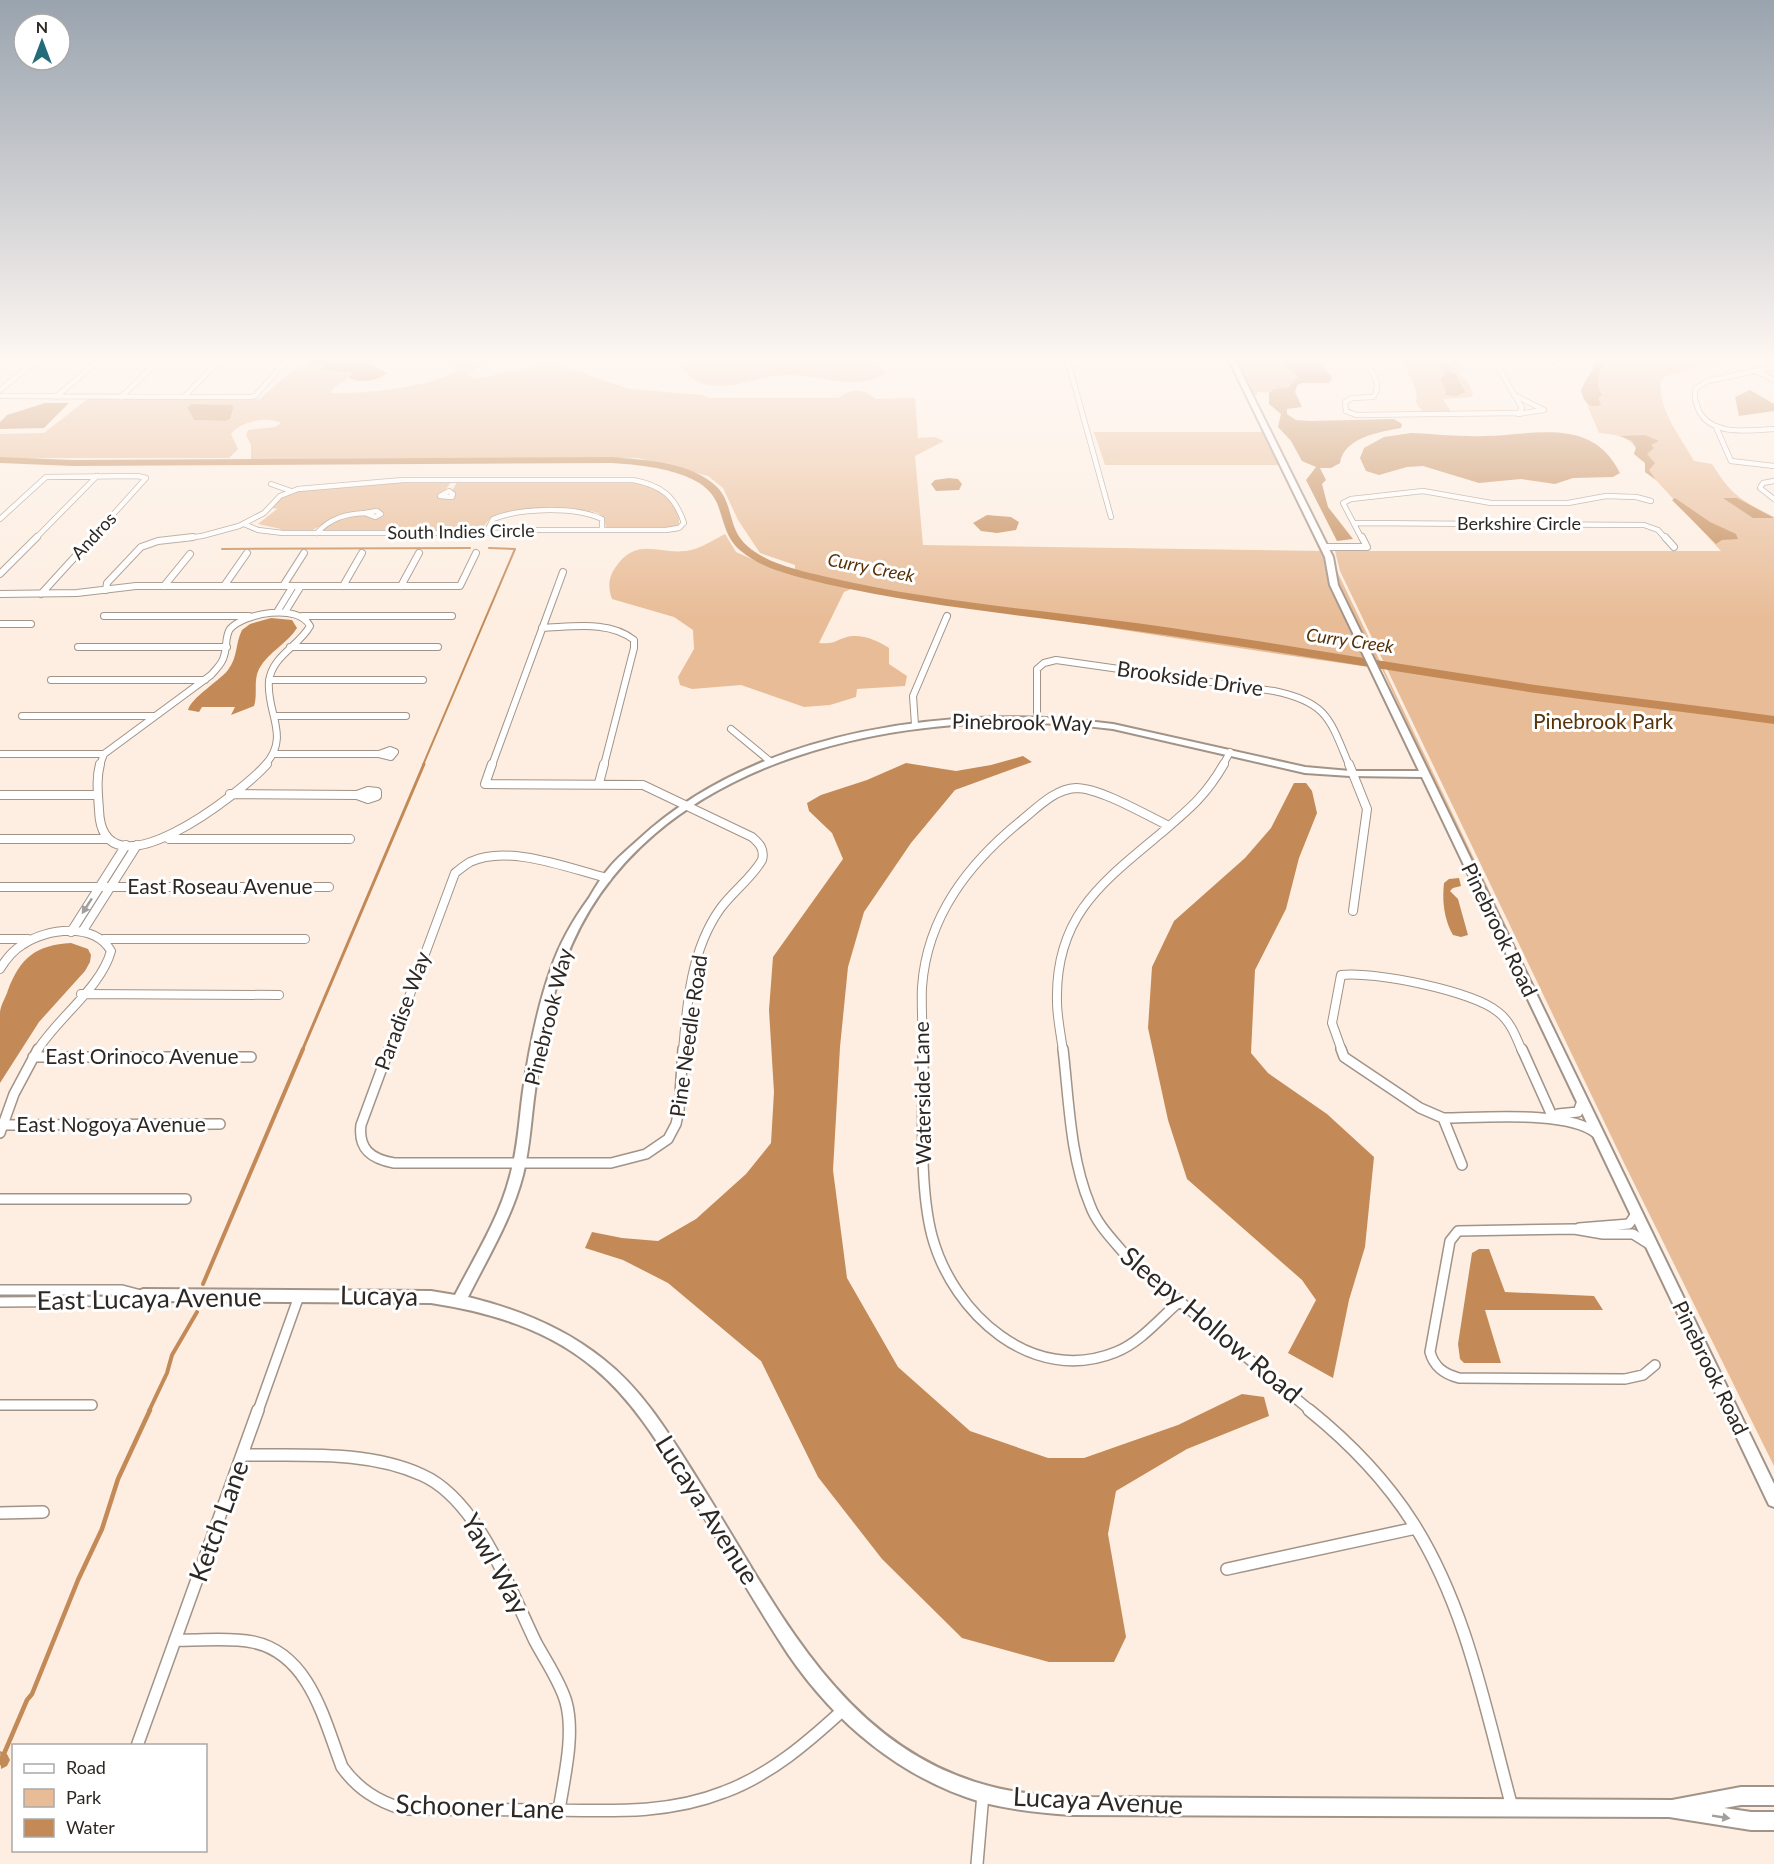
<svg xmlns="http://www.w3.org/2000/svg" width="1774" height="1864" font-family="Lato,sans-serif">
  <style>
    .green { fill: #e8bc97; fill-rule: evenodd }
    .water { fill: #c38a57 }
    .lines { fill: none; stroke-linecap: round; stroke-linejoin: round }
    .stream-far3 { stroke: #c38a57; stroke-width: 2 }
    .stream-far2 { stroke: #c38a57; stroke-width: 3 }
    .stream-far1 { stroke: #c38a57; stroke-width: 4 }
    .stream { stroke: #c38a57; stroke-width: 4.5 }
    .canal { fill: #c38a57; fill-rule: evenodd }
    .river { fill: #c38a57; fill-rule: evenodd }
    .street-far4-casing { stroke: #a19388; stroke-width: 6 }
    .street-far3-casing { stroke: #a19388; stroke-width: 8 }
    .street-far2-casing { stroke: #a19388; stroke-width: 10 }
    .street-far1-casing { stroke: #a19388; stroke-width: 12 }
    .street-casing { stroke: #a19388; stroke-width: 14 }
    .secondary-casing { stroke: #a19388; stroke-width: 4 }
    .street-far4 { stroke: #fff; stroke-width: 4.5 }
    .street-far3 { stroke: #fff; stroke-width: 6 }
    .street-far2 { stroke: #fff; stroke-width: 8 }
    .street-far1 { stroke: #fff; stroke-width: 9 }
    .street { stroke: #fff; stroke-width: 11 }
    .secondary { fill: #fff; fill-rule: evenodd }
    .oneway { fill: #a19e9c }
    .labels { text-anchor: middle; stroke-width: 6; stroke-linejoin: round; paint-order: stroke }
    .far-street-label { font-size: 18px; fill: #2e2824; stroke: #fff }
    .far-water-label { font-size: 18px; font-style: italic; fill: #583107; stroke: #fff }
    .street-label { font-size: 21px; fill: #2e2824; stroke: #fff }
    .park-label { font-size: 21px; fill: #593309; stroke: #fff }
    .near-street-label { font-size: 26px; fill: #2e2824; stroke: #fff }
  </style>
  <rect width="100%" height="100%" fill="#fdeee1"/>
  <path class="green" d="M437,358H499L487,362L467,375L476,379L546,364L565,367L629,389L702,395L709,398H838C849,389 865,388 875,399L915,398L918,438L935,437L944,441L915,456L923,545L1323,551L1329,582L1369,667C1196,643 1024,613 851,589L844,592L819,643C837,645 837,638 852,636C865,635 879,641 889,648V664L907,676L905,686L857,689L856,697L830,705L804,707L741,685L692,689L680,685L678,677L694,649L693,630L674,617L612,599C608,588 608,578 615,568C638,534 660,557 691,550C703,547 715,539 725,534L736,552L781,572L795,570V565L760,553L738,520L723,488L708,476L638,458L251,459V445L246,435L248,430L275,427L281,423C267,416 241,421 231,434L238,449L229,458H0V434L44,433L89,398L260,399C278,384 300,358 326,364L320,369L353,372C349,382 335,383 330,393C366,394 426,388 457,371ZM192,404L232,405L225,421L194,420L187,407Z
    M675,358H864L874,362L887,373C855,393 821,374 787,375C762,375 736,389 710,385C692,383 684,371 675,358Z
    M1234,358H1315L1330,374L1332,381L1327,383H1299L1295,390V394L1257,392V395H1252Z
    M1399,358H1458L1463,370L1457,373L1467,381L1473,393L1471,397L1443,399L1452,413H1423L1416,402C1420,389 1406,369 1399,358Z
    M1608,358H1737L1668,375L1661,380C1657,409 1681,437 1694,461L1712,464C1732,496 1741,500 1774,517V1466L1624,1163L1340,571L1335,551H1721L1654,478L1645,472V463L1634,454L1636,448C1627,435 1615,435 1599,433L1581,390L1595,364Z
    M1094,432H1265L1281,465H1105Z
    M623,481C649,484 680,492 679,524L669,529L606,528C605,523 605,517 598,513C586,507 509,509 496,515C488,518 486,525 480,531L322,530C331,521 352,512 365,515C368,516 371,518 374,518L383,514L378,511L336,517L311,531H279L281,529L258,524L277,509L272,508L279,499L295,491L379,482H451L440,498L455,496L452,491L457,482Z
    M1330,551H1332L1337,571L1600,1123L1440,796L1382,669H1378L1336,582Z"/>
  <path class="water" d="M310,358H359L387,373C377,381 361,384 349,378L353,372L320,370L325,364H307L306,360Z
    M1272,358H1315L1332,377L1329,383H1302L1297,385L1295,392L1302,407L1287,409V414L1296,420L1311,421L1394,419L1402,424L1401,428C1380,432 1344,437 1340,463L1331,468H1320L1326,480L1322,484L1328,507L1353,539L1337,541L1306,480L1316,467L1302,461L1291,441L1278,427L1281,414L1269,404V393L1274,389L1289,387L1298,377L1294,372Z
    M1608,358H1617C1601,364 1592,379 1602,395L1598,398L1601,405C1589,410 1583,400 1581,390L1595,364Z
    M1443,362L1451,366V371L1457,376L1465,392L1457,396L1445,395L1446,390L1440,380L1445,373L1440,367Z
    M1750,390L1774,404V411L1739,416L1735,397Z
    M45,403H69L44,428L0,429V422L7,415Z
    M192,404L232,405L233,408L230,419L225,421L194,420L187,407Z
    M1411,433C1435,434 1460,437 1485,436C1535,435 1592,416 1620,473L1613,477L1573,478L1555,484L1521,479L1479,483L1423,466L1407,467L1379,475L1366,471L1360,458L1364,448L1384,437Z
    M1645,435L1659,441L1651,445L1654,448L1647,454L1655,463L1649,470L1656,480L1645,472V463L1634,454L1636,448L1632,441L1620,436Z
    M949,478L958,479L962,484L959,490L936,491L931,484L935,480Z
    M1675,498L1710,522L1736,534L1738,539L1722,540L1716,544L1672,500Z
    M1723,498H1737L1774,518H1753Z
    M987,515L1011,517L1019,522L1016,530L997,533L981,531L973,523Z
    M271,618L292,620L297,628C287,644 268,652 259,669C253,681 258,694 254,706L231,715L235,707H202L199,712L188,710C191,698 219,681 228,670C238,657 235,644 242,630L250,624Z
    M1023,756L1032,762L955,790L911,843L864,912L848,967L840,1047L833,1170L847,1278L898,1367L970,1431L1048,1458H1084L1178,1425L1242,1394L1264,1397L1269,1416L1187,1449L1116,1491L1108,1534L1126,1637L1114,1662H1049L962,1638L882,1559L818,1477L761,1361L668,1283L623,1260L585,1248L592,1232L622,1238L658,1241L696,1219L746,1174L771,1143L774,1092L769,1010L773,957L843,859L832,833L809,811L807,803L821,795L867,780L906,763L956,771L991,765Z
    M1294,783H1306L1312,791L1317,813L1299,858L1286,909L1255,970L1251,1053L1268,1073L1327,1114L1374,1157L1365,1247L1349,1300L1333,1378L1288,1353L1316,1300L1302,1280L1187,1179L1168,1120L1148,1028L1152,967L1174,921L1245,858L1271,828Z
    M1459,878L1461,886L1453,888L1450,891L1458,899L1468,935L1461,937L1453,935C1444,919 1442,901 1444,883L1449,879Z
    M71,943L88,949L91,955L90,962L85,971L39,1022L0,1083C0,1060 0,1034 0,1012C1,1004 6,997 8,990C20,958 36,945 71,943Z
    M1479,1249H1489L1505,1292L1594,1296L1603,1310H1485L1501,1363H1464L1460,1359L1458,1344L1472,1253Z"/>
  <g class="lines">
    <path class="stream-far3" d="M222,549L470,548
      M423,765L515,549L489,548"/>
    <path class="stream-far2" d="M302,1051L424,764"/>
    <path class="stream-far1" d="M203,1284L303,1049
      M149,1411L167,1373L172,1355L197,1312"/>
    <path class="stream" d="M0,1763L27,1700L32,1694L78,1580L102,1529L118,1479L150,1410"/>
    <path class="canal" d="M0,1751L7,1754L10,1760L7,1766L1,1769Z"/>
    <path class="river" d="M0,457L73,460L612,457C645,460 692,462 717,487C729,499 729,515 736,531C750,561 798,570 827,577C928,601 1033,609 1136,623C1272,642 1407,666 1543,686C1620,697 1697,705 1774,716V724C1697,713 1620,705 1543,694C1407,674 1272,650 1136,631C1032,616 928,607 826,584C798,577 763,570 741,551C725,538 724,520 717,503C704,470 642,465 612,463L73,466L0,463Z"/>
    <g class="street-far4-casing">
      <path id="street-far4" d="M1067,358L1111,517
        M1558,365L1567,358
        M1774,367L1708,381L1696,388C1693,396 1696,403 1699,411C1713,437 1750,430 1774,429
        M1756,371L1774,380
        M0,390L40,358
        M1514,395L1544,410L1518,414
        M0,396L250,397L255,396L289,358
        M56,397L101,358
        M121,397L162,358
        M184,397L222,358
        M1345,402L1346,411L1356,415L1519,413L1522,408L1493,358
        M1345,402L1352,398L1373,397C1384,384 1370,370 1362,358
        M1716,427L1731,461L1774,466
        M1774,481L1763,483L1760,488L1774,499
        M271,484L291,491
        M449,491L453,494L452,497L440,496Z
        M377,511L381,514L375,517L365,513Z
        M0,519L46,477L138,476L146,478L91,539
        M1354,523L1644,525L1658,530L1666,539
        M317,533C330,518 346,514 365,513
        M486,533L493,519C521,508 575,506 602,519V530
        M35,539L97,476
        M180,539L202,536L239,526L264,513L280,496L298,489L403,480H633C661,485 675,496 684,523L679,528L666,530H528L494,533H283L258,530L244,524
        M1362,539L1343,503L1351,499L1423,491L1491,503H1568L1606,496L1636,497L1651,501"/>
    </g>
    <g class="street-far3-casing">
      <path id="street-far3" d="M1665,537L1674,547
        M1324,547H1367L1362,537
        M0,574L37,537
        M164,586L190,554
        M224,586L247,553
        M283,586L304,553
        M343,586L362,553
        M401,586L419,553
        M106,590L107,583L141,547L158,541L193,537
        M0,594L77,593L136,586H460L476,553
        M41,594L93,537
        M277,612L293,586
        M285,612L301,586
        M104,616H249
        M302,616H452
        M0,624H31
        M542,628C572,627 609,620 634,640V648L604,765
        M78,647H227
        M290,647H438
        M51,680H205
        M269,680H423
        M22,716H154
        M274,716H406
        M1037,719V669L1044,663L1056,660L1274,691C1327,702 1330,719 1349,765
        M915,725L913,696L947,616
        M731,729L771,762
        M390,750L395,752L391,757L379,754Z
        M0,754H104
        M275,754H379
        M100,765L104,754L211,675C216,669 223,663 224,656C227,648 225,636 230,629C244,613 299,603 310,626C299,646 272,656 269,681C266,713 291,736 265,765
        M492,765L563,572
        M1223,765L1230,752"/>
    </g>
    <g class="street-far2-casing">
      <path id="street-far2" d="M100,764C96,779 98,794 99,810C102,902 241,793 267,764
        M492,764L485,784L643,785L752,837C759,843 765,849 762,860C751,879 733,891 720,909C691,950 687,1002 683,1051
        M1349,764L1367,809L1353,911
        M599,783L604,764
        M368,791L377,792V796L368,799L357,795Z
        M230,794L357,795
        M0,795H98
        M0,839H106
        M169,839H350
        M0,887H329
        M71,932L126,845
        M82,932L137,845
        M0,939H28
        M104,939H305
        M0,969C6,959 12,951 22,945C47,928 94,922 111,951C101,988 57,1018 37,1051
        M81,994L279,995
        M389,1051L455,873C460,869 465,865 470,862C508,844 568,868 607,878
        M923,1051C923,1030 921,1008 922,987C927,916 969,863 1022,820C1038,807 1055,789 1076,788C1100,788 1146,815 1169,826
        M1063,1051C1061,1035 1057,1018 1057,1001C1055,917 1101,883 1160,834C1188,810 1205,797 1224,764
        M1342,1051L1332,1023L1341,975C1374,971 1473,991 1498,1012C1511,1022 1516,1037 1522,1051"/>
    </g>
    <g class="street-far1-casing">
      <path id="street-far1" d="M389,1049L361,1125C358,1149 371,1159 394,1163H611L646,1154L668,1139L676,1124L679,1110L683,1049
        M923,1049C924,1106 918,1182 932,1236C953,1314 1033,1386 1116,1352C1141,1342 1160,1318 1180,1301
        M1063,1049C1069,1101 1070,1157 1090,1205C1097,1225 1115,1242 1128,1258L1311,1411
        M1341,1049L1344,1057L1420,1108L1443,1118L1462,1165
        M1522,1049L1553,1118
        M33,1057H251
        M1443,1118C1480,1118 1568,1110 1596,1133
        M1553,1118L1558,1114L1578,1112L1582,1101
        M3,1125L220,1124
        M0,1133L14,1094L38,1049
        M0,1199H186
        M1579,1228L1629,1224L1636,1214
        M1649,1244L1633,1234H1603L1574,1229L1458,1231L1450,1241L1430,1352C1434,1367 1444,1374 1459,1378L1625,1379L1643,1375L1655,1365
        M0,1290H122L141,1295
        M0,1302L119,1301L143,1295
        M0,1405H92
        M258,1411L299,1296"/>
    </g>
    <g class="street-casing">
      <path id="street" d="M1309,1410C1350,1443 1385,1479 1413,1523C1467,1608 1486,1712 1512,1807
        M243,1455C303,1456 367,1450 422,1475C477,1499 510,1589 535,1641C545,1660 560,1681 566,1702C575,1734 564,1778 559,1810
        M0,1513L43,1512
        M1227,1569L1416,1528
        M175,1640C201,1641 228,1637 253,1642C310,1654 324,1720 342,1767C358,1789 377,1801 403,1809C453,1809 503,1810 553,1810C611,1811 669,1814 724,1792C770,1775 807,1743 843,1710
        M137,1746L258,1410
        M977,1864L983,1794"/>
    </g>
    <g class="secondary-casing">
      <path id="secondary" d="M1228,358H1234L1333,557L1338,585L1774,1484V1507L1769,1505L1422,777L1350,776L1305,773L1113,729C915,703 641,752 564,964C549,1005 540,1048 535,1091C531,1119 530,1147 523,1175C512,1218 488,1257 468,1297C517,1309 563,1327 603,1359C644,1391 671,1437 698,1480C773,1598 836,1742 982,1784C1011,1793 1042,1795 1072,1797L1672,1800L1741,1787H1774V1805H1741L1724,1808L1751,1812H1774V1830H1751L1669,1817L1072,1815C1042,1813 1011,1810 981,1802C901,1778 835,1723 788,1654C753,1601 722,1545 688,1491C661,1447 634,1401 594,1368C547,1329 490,1312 431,1303L143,1301L138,1299L136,1295L138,1291L143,1289L431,1291L455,1295C475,1256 499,1219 510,1176C518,1148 519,1120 523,1091C529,1050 537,1008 551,969C560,942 573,920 589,898C595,888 601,877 609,868C617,858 628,849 638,840C758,728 955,703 1113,724L1305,767L1350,771H1419L1330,585L1325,557Z"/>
    </g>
    <use href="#street-far4" class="street-far4"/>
    <use href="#street-far3" class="street-far3"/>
    <use href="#street-far2" class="street-far2"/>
    <use href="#street-far1" class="street-far1"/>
    <use href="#street" class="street"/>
    <use href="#secondary" class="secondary"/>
  </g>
  <defs><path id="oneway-solid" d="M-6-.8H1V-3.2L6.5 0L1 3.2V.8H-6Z" transform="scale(1.5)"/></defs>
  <g class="oneway">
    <use href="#oneway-solid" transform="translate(87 906) rotate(123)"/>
    <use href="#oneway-solid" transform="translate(1721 1817) rotate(9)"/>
  </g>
  <linearGradient id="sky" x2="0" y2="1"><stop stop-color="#99a3ae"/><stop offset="0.58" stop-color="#fef7f2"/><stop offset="1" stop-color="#fef7f2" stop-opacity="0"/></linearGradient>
  <rect width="1774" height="619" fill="url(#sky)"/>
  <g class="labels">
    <g class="far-street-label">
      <text x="1519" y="530">Berkshire Circle</text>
      <text transform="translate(461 532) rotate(-1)" y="6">South Indies Circle</text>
      <text transform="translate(94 536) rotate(-47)" y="6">Andros</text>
    </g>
    <g class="far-water-label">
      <text transform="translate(871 568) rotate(11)" y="6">Curry Creek</text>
      <text transform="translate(1350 641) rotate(8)" y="6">Curry Creek</text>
    </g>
    <g class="street-label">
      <text transform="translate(1190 679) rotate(8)" y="7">Brookside Drive</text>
      <text transform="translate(1022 723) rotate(1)" y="7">Pinebrook Way</text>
      <text x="220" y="894">East Roseau Avenue</text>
      <text transform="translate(1499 930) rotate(64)" y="7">Pinebrook Road</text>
      <text transform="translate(403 1011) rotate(-70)" y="7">Paradise Way</text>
      <text transform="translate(549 1017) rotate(-76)" y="7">Pinebrook Way</text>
      <text transform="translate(689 1036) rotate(-82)" y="7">Pine Needle Road</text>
      <text x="142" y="1064">East Orinoco Avenue</text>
      <text transform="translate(923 1093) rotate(-91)" y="7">Waterside Lane</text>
      <text x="111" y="1132">East Nogoya Avenue</text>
      <text transform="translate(1710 1368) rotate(64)" y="7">Pinebrook Road</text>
    </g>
    <g class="park-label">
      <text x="1603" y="729">Pinebrook Park</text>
    </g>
    <g class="near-street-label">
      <text transform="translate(379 1296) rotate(1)" y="9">Lucaya</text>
      <text transform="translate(149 1299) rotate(-1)" y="9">East Lucaya Avenue</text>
      <text transform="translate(1211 1325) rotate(40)" y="9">Sleepy Hollow Road</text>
      <text transform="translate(707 1510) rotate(58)" y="9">Lucaya Avenue</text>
      <text transform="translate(219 1521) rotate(-70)" y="9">Ketch Lane</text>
      <text transform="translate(495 1564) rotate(61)" y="9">Yawl Way</text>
      <text transform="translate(1098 1801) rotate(3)" y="9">Lucaya Avenue</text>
      <text transform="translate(480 1807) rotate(2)" y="9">Schooner Lane</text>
    </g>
  </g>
  <rect x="12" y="1744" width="195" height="108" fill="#ffffff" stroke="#aba9a7" stroke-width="1.5"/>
  <rect x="24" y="1764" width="30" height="9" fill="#ffffff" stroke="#aba9a7" stroke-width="1.5"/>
  <text x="66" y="1774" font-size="18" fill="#2e2824">Road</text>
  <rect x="24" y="1789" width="30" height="18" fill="#e8bc97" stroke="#aba9a7" stroke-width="1.5"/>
  <text x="66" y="1804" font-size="18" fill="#2e2824">Park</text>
  <rect x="24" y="1819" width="30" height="18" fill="#c38a57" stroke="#aba9a7" stroke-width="1.5"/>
  <text x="66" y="1834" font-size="18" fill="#2e2824">Water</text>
  <g transform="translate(42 42)"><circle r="28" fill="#ffffff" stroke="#aba9a7" stroke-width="1.5"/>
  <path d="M0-4.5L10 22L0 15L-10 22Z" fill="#236b78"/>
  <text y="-9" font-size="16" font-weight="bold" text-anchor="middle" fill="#2e2824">N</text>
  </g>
</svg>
